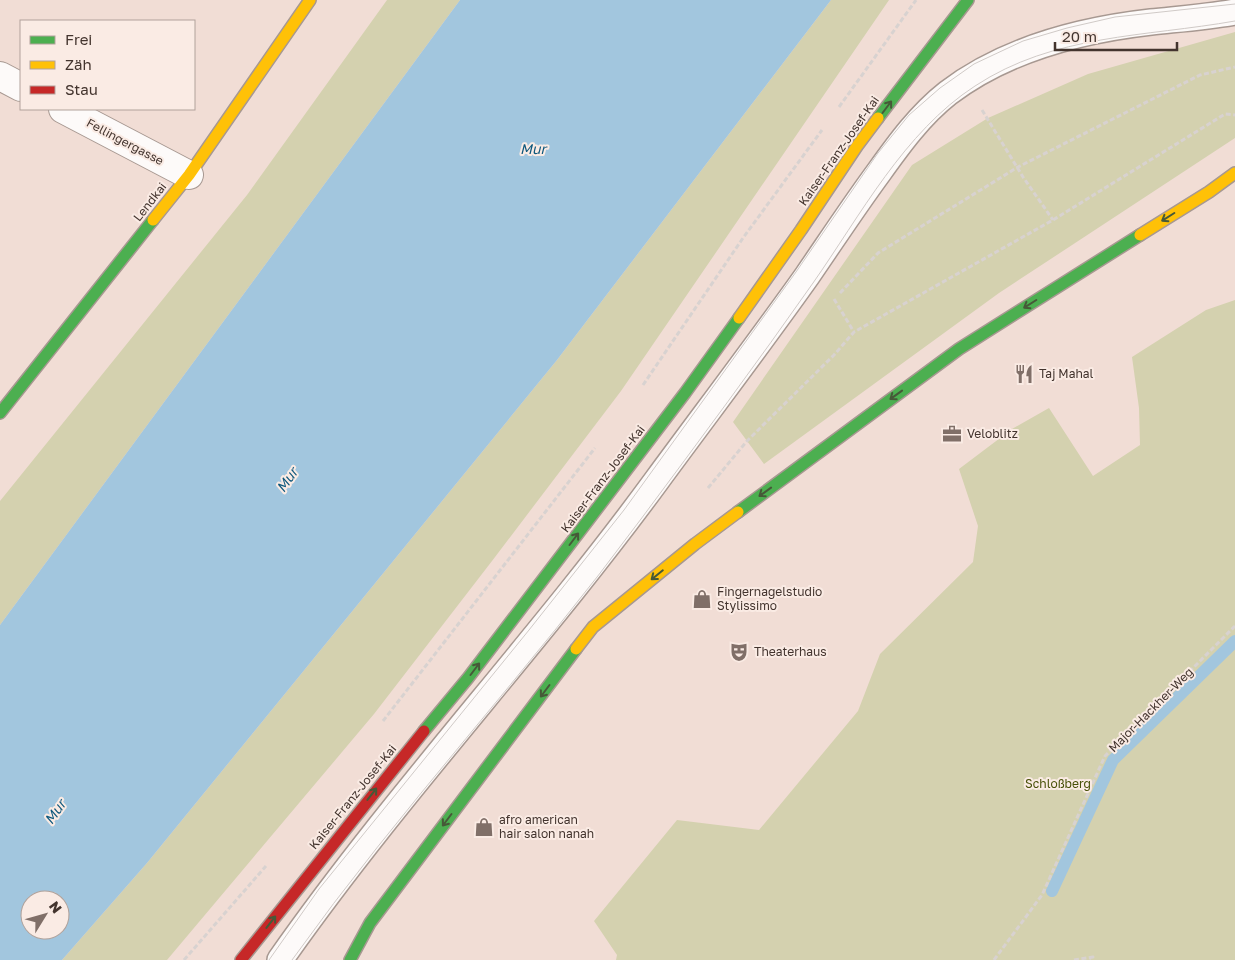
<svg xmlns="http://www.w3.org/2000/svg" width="1235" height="960" font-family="'Golos Text',sans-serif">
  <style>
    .green { fill: #d4d1af }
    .water { fill: #a2c6de; fill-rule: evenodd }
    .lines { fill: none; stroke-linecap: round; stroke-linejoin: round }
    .stream { stroke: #a2c6de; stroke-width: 12 }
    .lane-casing { stroke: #a79891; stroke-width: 28 }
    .street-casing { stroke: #a79891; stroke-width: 30 }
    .fast-casing { stroke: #a79891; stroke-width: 14 }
    .slow-casing { stroke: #a79891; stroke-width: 14 }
    .jam-casing { stroke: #a79891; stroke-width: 14 }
    .path { stroke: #d8d2d0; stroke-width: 3; stroke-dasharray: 5 2.5; stroke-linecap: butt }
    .lane { stroke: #fdfaf9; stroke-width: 25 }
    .street { stroke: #fdfaf9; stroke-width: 28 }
    .fast { stroke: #4caf50; stroke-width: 11 }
    .slow { stroke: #ffc107; stroke-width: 11 }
    .jam { stroke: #c62828; stroke-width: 11 }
    .tram { stroke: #d0cac7; stroke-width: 1 }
    .oneway { stroke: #465938 }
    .labels { text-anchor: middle; stroke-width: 4; stroke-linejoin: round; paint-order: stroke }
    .street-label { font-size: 12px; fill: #43342e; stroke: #faebe4 }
    .poi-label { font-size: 12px; fill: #43342e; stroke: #faebe4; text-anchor: start }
    .park-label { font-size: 12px; fill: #485008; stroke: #faebe4 }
    .water-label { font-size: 14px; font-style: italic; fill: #0d577c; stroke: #faebe4 }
  </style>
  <rect width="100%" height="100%" fill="#f1ddd5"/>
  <path class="green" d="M387,0H460L0,625V501L247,195Z
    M831,0H889L621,391L492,561L374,714L167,960H62L147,863L557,360Z
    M1235,32V138L999,293L764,464L733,422L912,165L988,118L1088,74Z
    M1235,300V960H616L617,955L594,921L677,820L759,830L858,711L880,654L973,562L978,526L959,469L1012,429L1049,408L1093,476L1140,445L1139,408L1132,357L1206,310Z"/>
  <path class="water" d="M460,0H831L557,360L147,863L62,960H0V625ZM30,900H60V930H30Z"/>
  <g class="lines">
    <path class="stream" d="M1052,891L1113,760L1235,641"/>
    <g class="lane-casing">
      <path id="lane" d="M280,960C397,793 537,644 657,480C707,412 758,345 807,276C831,241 854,206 879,172C899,144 920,115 948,93C1006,49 1080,30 1151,22C1179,19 1207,17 1235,12"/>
    </g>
    <g class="street-casing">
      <path id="street" d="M0,76L21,87
        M63,109L189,175"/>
    </g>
    <g class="fast-casing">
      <path id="fast" d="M878,118L968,0
        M0,413L153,220
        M738,512L959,349L1140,235
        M424,731L468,678L685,393L739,318
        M350,960L370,923L576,649"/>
    </g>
    <g class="slow-casing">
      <path id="slow" d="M153,220L189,175L310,0
        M1140,235L1209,192L1235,173
        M739,318L801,230L857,146L878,118
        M576,649L593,627L695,544L738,512"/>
    </g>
    <g class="jam-casing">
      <path id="jam" d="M241,960L424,731"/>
    </g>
    <path class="path" d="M839,107L916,0
      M982,110L1023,177L1053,220
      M840,293L878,253L1018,167L1200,75L1235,67
      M834,299L854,332
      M643,385L743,238L822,130
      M708,488L747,441L834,355L854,332L1053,220L1225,114L1235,115
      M383,721L595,448
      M184,960L266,866
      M994,960L1042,895L1105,756L1235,626
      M1074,960L1093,957L1090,960"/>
    <use href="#lane" class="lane"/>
    <use href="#street" class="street"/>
    <use href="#fast" class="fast"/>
    <use href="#slow" class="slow"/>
    <use href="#jam" class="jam"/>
    <path class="tram" d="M269,960L319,889L529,630L624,510L796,272L878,153L909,115L940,88L974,64L1023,41L1067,28L1115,17L1235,4
      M292,960C401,807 530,670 641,519C699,441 757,363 813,283C860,216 904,132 975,86C1054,34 1145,37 1235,21"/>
  </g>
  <defs><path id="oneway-shaft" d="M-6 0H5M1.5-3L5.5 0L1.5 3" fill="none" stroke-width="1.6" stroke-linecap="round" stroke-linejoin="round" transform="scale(1.25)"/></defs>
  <g class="oneway">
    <use href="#oneway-shaft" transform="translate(887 107) rotate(-53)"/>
    <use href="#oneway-shaft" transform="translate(1168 217) rotate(148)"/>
    <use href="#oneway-shaft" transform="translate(1030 304) rotate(148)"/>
    <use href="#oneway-shaft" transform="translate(896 395) rotate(144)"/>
    <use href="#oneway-shaft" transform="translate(765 492) rotate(144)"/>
    <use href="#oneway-shaft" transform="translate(574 539) rotate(-53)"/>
    <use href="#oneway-shaft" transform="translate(657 575) rotate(141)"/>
    <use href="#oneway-shaft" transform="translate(475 669) rotate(-53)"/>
    <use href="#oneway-shaft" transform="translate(545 691) rotate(127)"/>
    <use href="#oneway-shaft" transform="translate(372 794) rotate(-52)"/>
    <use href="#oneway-shaft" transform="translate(447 820) rotate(127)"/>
    <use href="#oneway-shaft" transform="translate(271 922) rotate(-52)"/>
  </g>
  <defs>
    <g id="restaurant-bare" transform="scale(1.5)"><path d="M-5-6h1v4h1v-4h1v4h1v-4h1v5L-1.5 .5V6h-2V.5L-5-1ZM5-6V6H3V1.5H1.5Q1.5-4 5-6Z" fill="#806f68" stroke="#faebe4" stroke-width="2.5" paint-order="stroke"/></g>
    <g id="office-bare" transform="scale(1.5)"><path d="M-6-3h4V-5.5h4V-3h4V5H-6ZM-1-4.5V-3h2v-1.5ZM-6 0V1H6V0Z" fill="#806f68" stroke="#faebe4" stroke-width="2.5" paint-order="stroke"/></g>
    <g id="shop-bare" transform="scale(1.5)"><path d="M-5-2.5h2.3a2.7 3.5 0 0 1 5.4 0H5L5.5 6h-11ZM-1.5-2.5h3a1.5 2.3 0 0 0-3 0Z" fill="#806f68" stroke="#faebe4" stroke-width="2.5" paint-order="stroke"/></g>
    <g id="theatre-bare" transform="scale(1.5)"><path d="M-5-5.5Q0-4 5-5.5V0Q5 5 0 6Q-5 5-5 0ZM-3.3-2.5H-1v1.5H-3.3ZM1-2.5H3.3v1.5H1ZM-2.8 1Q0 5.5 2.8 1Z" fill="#806f68" stroke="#faebe4" stroke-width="2.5" paint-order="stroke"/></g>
  </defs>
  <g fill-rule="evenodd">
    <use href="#restaurant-bare" x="1024" y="374"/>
    <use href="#office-bare" x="952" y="434"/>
    <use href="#shop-bare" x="702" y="599"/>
    <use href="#theatre-bare" x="739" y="652"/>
    <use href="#shop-bare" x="484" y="827"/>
  </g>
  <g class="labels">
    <g class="street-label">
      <text transform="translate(125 142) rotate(28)" y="4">Fellingergasse</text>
      <text transform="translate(839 151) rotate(-55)" y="4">Kaiser-Franz-Josef-Kai</text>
      <text transform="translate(150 202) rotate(-52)" y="4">Lendkai</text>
      <text transform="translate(603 479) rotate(-53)" y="4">Kaiser-Franz-Josef-Kai</text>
      <text transform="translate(1151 710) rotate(-45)" y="4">Major-Hackher-Weg</text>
      <text transform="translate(353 797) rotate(-51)" y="4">Kaiser-Franz-Josef-Kai</text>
    </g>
    <g class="poi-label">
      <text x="1039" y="378">Taj Mahal</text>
      <text x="967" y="438">Veloblitz</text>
      <text x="717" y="596">Fingernagelstudio<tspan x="717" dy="14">Stylissimo</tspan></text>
      <text x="754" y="656">Theaterhaus</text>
      <text x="499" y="824">afro american<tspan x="499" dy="14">hair salon nanah</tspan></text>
    </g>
    <g class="park-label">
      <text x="1058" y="788">Schloßberg</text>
    </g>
    <g class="water-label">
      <text x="533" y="154">Mur</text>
      <text transform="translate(287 480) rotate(-55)" y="5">Mur</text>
      <text transform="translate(55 812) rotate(-55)" y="5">Mur</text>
    </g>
  </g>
  <rect x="20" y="20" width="175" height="90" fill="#faebe4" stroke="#b1a29b"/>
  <rect x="30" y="36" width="25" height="8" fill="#4caf50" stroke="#b1a29b"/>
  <text x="65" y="45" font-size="15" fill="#43342e">Frei</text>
  <rect x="30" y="61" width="25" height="8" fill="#ffc107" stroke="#b1a29b"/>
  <text x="65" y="70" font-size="15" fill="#43342e">Zäh</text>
  <rect x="30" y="86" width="25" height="8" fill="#c62828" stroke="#b1a29b"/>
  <text x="65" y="95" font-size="15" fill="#43342e">Stau</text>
  <g transform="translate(45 915) rotate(53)"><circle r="24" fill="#faebe4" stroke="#b1a29b"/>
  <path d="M0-4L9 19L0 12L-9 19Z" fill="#806f68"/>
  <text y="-8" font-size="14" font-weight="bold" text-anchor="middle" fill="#43342e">N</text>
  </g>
  <path d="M1055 42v8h122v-8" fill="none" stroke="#43342e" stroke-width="2.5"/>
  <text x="1062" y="42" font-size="15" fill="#43342e" stroke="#faebe4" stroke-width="4" paint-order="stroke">20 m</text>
</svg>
